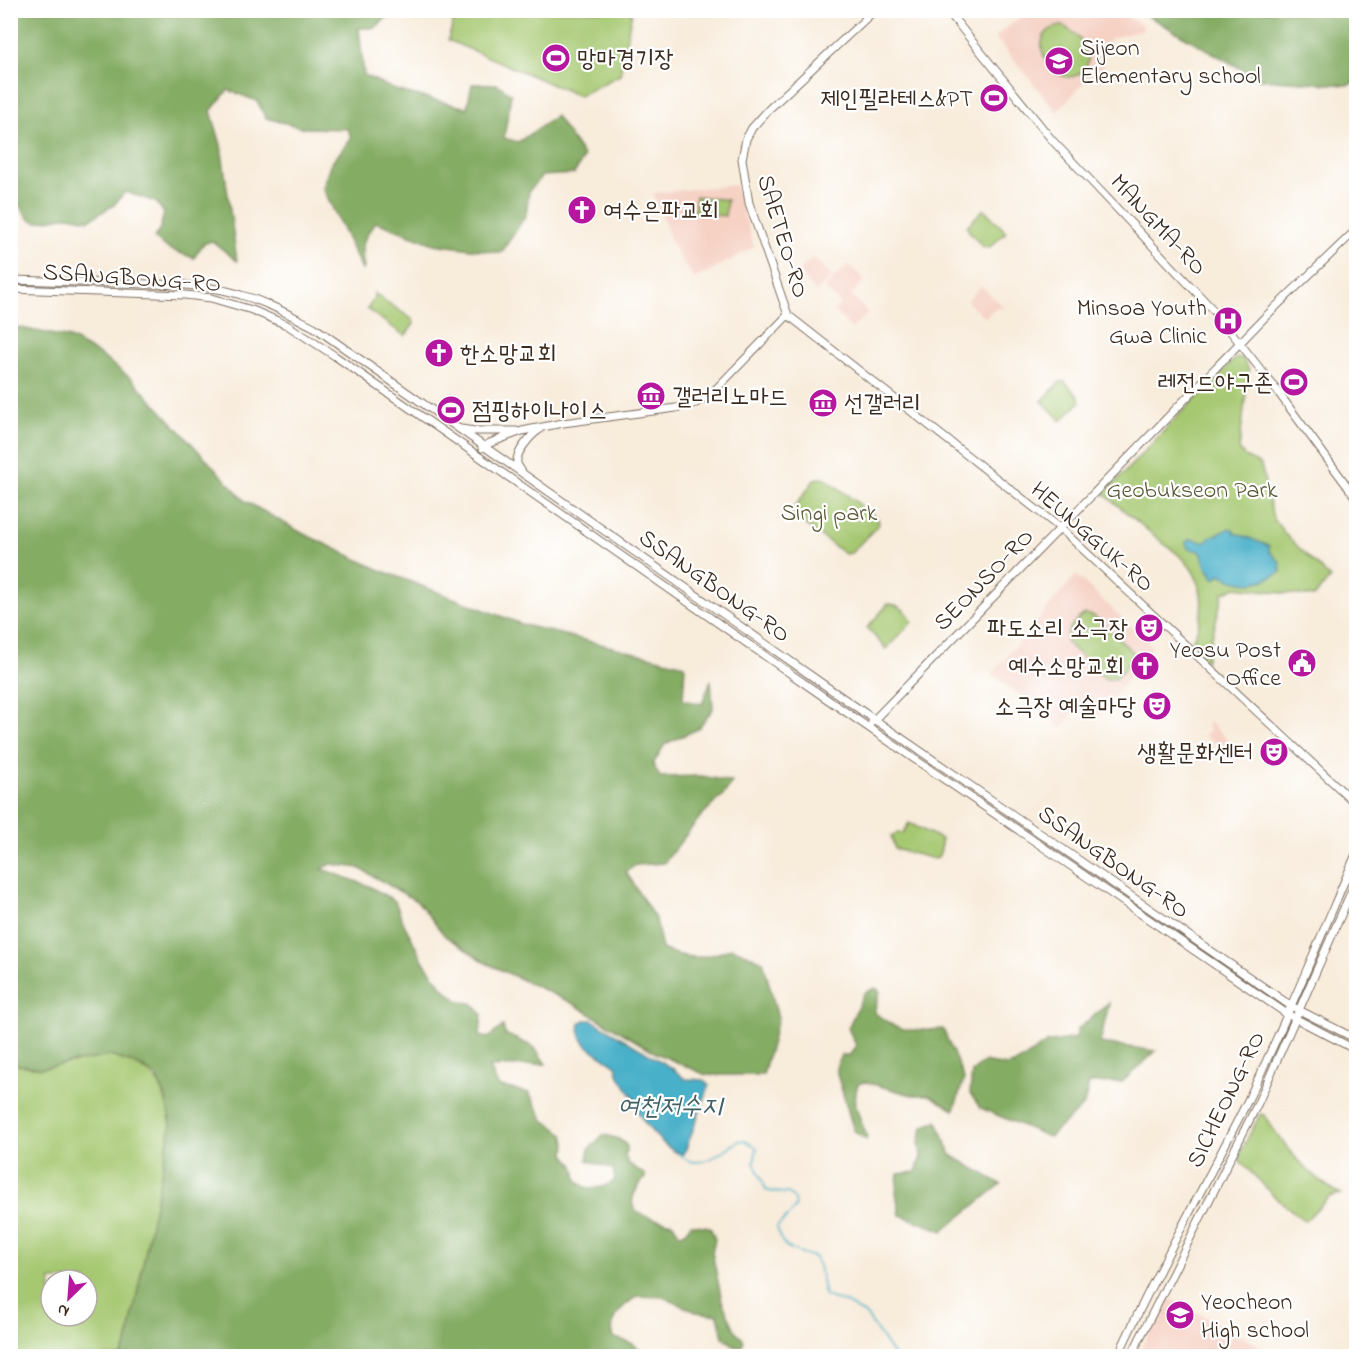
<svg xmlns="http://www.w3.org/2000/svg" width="1367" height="1367" font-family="'Indie Flower','Poor Story',sans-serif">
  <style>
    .built { fill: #f6d2c5 }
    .green { fill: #a6c871; stroke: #707948; stroke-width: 1.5; fill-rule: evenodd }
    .forest { fill: #84ac63; stroke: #606b40; stroke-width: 1.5 }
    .water { fill: #4ab0c9; stroke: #426d74; stroke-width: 1.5 }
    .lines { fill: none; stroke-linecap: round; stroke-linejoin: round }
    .stream { stroke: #4ab0c9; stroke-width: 1.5 }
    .tertiary-casing { stroke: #7d6e60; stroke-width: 9 }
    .secondary-casing { stroke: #7d6e60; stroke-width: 10 }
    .tertiary { stroke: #fff; stroke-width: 7 }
    .secondary { stroke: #fff; stroke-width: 8 }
    .labels { text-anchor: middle; stroke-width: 4.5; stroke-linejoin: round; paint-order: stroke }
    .poi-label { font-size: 24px; fill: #3b2a1e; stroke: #fff; text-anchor: start }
    .street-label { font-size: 24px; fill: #3b2a1e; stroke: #fff }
    .park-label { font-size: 24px; fill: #5b5937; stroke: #fff }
    .water-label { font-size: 26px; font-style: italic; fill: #416062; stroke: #fff }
  </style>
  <rect width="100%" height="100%" fill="#fff"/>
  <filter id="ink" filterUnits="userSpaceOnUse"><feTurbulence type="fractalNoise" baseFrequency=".0167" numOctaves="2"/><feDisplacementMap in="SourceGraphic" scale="12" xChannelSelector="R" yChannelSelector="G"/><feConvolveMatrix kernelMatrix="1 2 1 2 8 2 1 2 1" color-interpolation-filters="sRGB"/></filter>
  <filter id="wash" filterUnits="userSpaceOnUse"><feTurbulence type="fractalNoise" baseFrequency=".008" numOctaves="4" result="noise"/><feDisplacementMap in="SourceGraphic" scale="24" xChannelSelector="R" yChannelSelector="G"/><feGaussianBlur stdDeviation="1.35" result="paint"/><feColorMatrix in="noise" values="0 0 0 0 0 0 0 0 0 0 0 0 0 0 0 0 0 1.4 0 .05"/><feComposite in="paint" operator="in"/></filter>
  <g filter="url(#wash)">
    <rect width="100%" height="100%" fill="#f8ecdb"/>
    <path class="built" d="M1028,11H1117L1143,26V30L1111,38L1107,43L1104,53L1103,68L1091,75L1057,112L995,37Z
      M735,185L754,247L695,279L685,266L672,244L653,193Z
      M813,257L832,277L816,292L798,271Z
      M848,264L865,280L851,295L868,313L852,329L834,311L840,304L824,288Z
      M981,286L1004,307L994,309L986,317L983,316L969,304L968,300Z
      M1076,575L1152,646L1099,717L1078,705L1062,728L992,674Z
      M1209,722L1237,748L1230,756L1214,742L1204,736L1209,730L1207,727Z
      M1168,1297L1267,1350L1279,1353L1277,1356H1137Z"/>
    <path class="green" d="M451,11H632L620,75L579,96L448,40L455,16Z
      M1061,26C1079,30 1102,64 1077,75C1050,88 1022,31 1061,26Z
      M696,196L727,200L725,216L694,213Z
      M984,209L1006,232L989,248L983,247L968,230L967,226Z
      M374,293L413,320L414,324L405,336L367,309L375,297Z
      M1236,358L1243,359L1249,370L1239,449L1245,457L1261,465L1273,518L1285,534L1330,578L1314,597L1236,587L1223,593L1206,660L1191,644C1205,617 1207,586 1186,562C1179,553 1167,547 1158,539C1140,524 1122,509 1104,494L1175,419Z
      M1060,382H1065L1079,397L1080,402L1061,421L1042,401Z
      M824,477L878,519L879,524L851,553L845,554L792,515V511L815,479Z
      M888,604C899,604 909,612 912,622L886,649L867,628Z
      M1085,614L1094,616L1133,652L1132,660L1115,679H1105L1066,642C1065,631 1076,619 1085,614Z
      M909,823L941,839C941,846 942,856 935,859L895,849L891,836L897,833H903Z
      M110,1056C157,1071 162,1077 171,1125L127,1344L121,1356H11V1064L41,1068ZM51,1280H87V1316H51Z
      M1260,1114L1264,1115C1284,1146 1308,1178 1341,1194L1329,1197L1305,1221L1276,1198L1240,1161L1239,1155Z"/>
    <path class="forest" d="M10,11H394L375,28H359L364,75L395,90L467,108L472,84H497L511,94L504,138L518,142L556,116L584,157L574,174L542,176L529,191L526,215L501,253L434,244L376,222C362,239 360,247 364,268L362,270L323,188L330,165L351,138L348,129L304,128L266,118L257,101L228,90L211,111L221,145L237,261L212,241L203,244L194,258L169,249L154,238L160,229L164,213L156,202L125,192L114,205L89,220L69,216L37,222L29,219L15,199L10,170Z
      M1139,11H1356V82L1347,85L1259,79Z
      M11,326L70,338L100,355L133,380L245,501L302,533L380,570L524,625L685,665L683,700L702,704L711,680L713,709L698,729L665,744L653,764L660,777L702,776L732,782L724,794L701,816L664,863L636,865L626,872L656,920L662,949C690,961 705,959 732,948L763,961L778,1018L763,1075H706L656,1053L572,1003L486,963L445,936L418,902L359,868L331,864L322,869L369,886L395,901L404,924L424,962L443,988L460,1002L472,1003L482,1014L480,1036L488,1038L503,1026L505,1034L534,1047L546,1064L490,1067L498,1086L529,1093L544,1120L564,1134L566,1143L565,1154C568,1158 572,1162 574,1166C577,1171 575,1177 578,1181C587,1193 605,1188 615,1180L613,1169L587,1160L589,1149L603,1135C613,1137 622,1138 627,1147L625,1156L628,1163L645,1175V1178C615,1212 643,1217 673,1223L679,1234L684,1233L691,1224L710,1227L715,1239L712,1252L722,1301L735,1330L744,1341L742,1346L736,1347L723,1337L718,1315L696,1312L663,1297L637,1296L623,1307L613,1321L612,1337L633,1344L647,1356H121L127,1344L171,1125L165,1095L156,1076L137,1064L110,1056L41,1068L11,1064Z
      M875,988L880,991L874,1012C900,1034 911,1031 943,1029L964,1079L954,1110L929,1095H912L865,1082L858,1084C851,1102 860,1119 867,1136L866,1140L854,1131L837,1074C837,1067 837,1062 842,1055H850L856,1045L848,1028L864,993Z
      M1109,1003L1100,1043L1156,1051L1122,1082L1089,1083L1084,1105L1049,1137L980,1108L970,1093L972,1072L984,1062L1007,1066L1019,1062L1046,1043L1076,1038L1078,1029Z
      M937,1121L951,1155L1001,1184L943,1231L900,1215L896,1192L898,1174L916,1172L921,1157L919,1142L923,1127Z"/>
    <path class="water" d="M1230,528L1234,530V534H1239L1269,546V551L1280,562L1281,572C1258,585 1244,587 1220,574L1217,578H1214L1206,567L1201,552L1188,548L1186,542L1191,539L1204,542L1213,536Z
      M585,1020H592L672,1068L685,1079L704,1080L709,1086L684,1154C669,1154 647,1127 639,1114C637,1110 637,1105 635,1100C629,1089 617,1079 617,1067C603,1054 575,1047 580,1023Z"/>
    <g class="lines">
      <path class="stream" d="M680,1154C698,1174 720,1152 739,1141L744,1140L750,1143L757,1148L754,1162L766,1190L772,1192L788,1193C807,1207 786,1216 777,1227C781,1254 798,1249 815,1258L819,1266L825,1296L844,1302L866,1315L894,1356"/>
    </g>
  </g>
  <g filter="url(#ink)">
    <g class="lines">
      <g class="tertiary-casing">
        <path id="tertiary" d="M947,10L1052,140L1216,313
          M10,280L186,285C205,287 224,289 241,295C267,302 290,315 314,327L830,689L1291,1006L1356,1039
          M10,289L185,295L211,298L252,310L287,325L335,356L824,697L1287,1014L1356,1050
          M1217,314L1272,384L1356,498
          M788,315L1060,528L1356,804
          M461,429L475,431H516
          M482,448L490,443L522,431L563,423L676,408L696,403L715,390L788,315L749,203L742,159L746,139L752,128L769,109L875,10
          M522,472C521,470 517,465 517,463C515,453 532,434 539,430
          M872,722L1264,318L1356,230
          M1118,1356C1157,1269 1205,1186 1248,1100C1287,1020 1321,936 1356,854
          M1131,1356L1258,1103L1356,881"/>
      </g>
      <g class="secondary-casing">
        <path id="secondary" d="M1216,313L1217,314"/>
      </g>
      <use href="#tertiary" class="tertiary"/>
      <use href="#secondary" class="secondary"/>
    </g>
  </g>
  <defs>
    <g id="stadium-disc" transform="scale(1.5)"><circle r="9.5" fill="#b5179e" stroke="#fff"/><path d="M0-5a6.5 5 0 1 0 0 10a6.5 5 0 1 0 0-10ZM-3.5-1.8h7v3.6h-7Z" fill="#fff"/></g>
    <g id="school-disc" transform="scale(1.5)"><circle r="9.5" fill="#b5179e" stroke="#fff"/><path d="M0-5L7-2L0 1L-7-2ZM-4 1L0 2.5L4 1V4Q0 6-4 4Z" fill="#fff"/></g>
    <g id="church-disc" transform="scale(1.5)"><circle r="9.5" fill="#b5179e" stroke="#fff"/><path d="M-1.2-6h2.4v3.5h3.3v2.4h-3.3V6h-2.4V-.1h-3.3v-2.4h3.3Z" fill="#fff"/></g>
    <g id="hospital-disc" transform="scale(1.5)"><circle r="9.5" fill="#b5179e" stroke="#fff"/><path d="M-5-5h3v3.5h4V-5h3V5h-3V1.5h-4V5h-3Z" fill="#fff"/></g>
    <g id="museum-disc" transform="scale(1.5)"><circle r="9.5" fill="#b5179e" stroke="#fff"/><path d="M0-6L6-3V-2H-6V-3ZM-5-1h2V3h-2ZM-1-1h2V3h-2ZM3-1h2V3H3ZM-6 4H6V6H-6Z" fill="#fff"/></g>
    <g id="theatre-disc" transform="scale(1.5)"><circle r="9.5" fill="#b5179e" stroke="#fff"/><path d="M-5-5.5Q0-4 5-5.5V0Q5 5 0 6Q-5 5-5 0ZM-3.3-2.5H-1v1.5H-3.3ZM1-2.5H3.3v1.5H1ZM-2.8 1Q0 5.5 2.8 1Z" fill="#fff"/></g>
    <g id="civic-disc" transform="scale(1.5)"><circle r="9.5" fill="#b5179e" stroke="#fff"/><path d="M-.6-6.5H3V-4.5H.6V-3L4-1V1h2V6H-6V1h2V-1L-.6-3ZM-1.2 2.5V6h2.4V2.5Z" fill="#fff"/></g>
  </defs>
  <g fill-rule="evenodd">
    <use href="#stadium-disc" x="556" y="58"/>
    <use href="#school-disc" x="1059" y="61"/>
    <use href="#stadium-disc" x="994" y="98"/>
    <use href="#church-disc" x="582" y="210"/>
    <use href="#hospital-disc" x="1228" y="321"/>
    <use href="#church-disc" x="439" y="353"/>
    <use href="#stadium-disc" x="1294" y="382"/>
    <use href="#museum-disc" x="651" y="396"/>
    <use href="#museum-disc" x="823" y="403"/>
    <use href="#stadium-disc" x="451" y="410"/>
    <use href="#theatre-disc" x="1149" y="628"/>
    <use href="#civic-disc" x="1302" y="663"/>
    <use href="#church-disc" x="1145" y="666"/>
    <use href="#theatre-disc" x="1157" y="706"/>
    <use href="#theatre-disc" x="1274" y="752"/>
    <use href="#school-disc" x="1180" y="1315"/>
  </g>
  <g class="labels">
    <g class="poi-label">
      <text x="1080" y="55">Sijeon<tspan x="1080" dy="28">Elementary school</tspan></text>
      <text x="577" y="66">망마경기장</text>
      <text x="973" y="106" text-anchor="end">제인필라테스&amp;PT</text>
      <text x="603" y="218">여수은파교회</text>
      <text x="1207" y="315" text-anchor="end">Minsoa Youth<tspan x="1207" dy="28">Gwa Clinic</tspan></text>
      <text x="460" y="361">한소망교회</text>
      <text x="1273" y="390" text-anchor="end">레전드야구존</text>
      <text x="672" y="404">갤러리노마드</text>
      <text x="844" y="411">선갤러리</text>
      <text x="472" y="418">점핑하이나이스</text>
      <text x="1128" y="636" text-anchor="end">파도소리 소극장</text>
      <text x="1281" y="657" text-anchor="end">Yeosu Post<tspan x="1281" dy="28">Office</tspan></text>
      <text x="1124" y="674" text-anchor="end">예수소망교회</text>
      <text x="1136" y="714" text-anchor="end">소극장 예술마당</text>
      <text x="1253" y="760" text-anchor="end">생활문화센터</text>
      <text x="1201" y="1309">Yeocheon<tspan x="1201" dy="28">High school</tspan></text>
    </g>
    <g class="street-label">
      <text transform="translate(1159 224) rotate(47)" y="8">MANGMA-RO</text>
      <text transform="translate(784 236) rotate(73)" y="8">SAETEO-RO</text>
      <text transform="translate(132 277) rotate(4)" y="8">SSANGBONG-RO</text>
      <text transform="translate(1093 536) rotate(41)" y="8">HEUNGGUK-RO</text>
      <text transform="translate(983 579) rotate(-46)" y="8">SEONSO-RO</text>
      <text transform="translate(715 585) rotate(35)" y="8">SSANGBONG-RO</text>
      <text transform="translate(1114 861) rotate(35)" y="8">SSANGBONG-RO</text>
      <text transform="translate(1225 1099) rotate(-64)" y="8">SICHEONG-RO</text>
    </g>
    <g class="park-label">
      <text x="1192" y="497">Geobukseon Park</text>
      <text x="829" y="520">Singi park</text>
    </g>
    <g class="water-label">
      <text x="670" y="1114">여천저수지</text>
    </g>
  </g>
  <rect width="1367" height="1367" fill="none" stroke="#fff" stroke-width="36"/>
  <g transform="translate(69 1298) rotate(205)"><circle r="28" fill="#ffffff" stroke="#b1aaa5" stroke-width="1.5"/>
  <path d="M0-4.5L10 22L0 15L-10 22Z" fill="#b5179e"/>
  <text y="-9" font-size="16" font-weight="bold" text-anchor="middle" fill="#3b2a1e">N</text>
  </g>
</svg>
